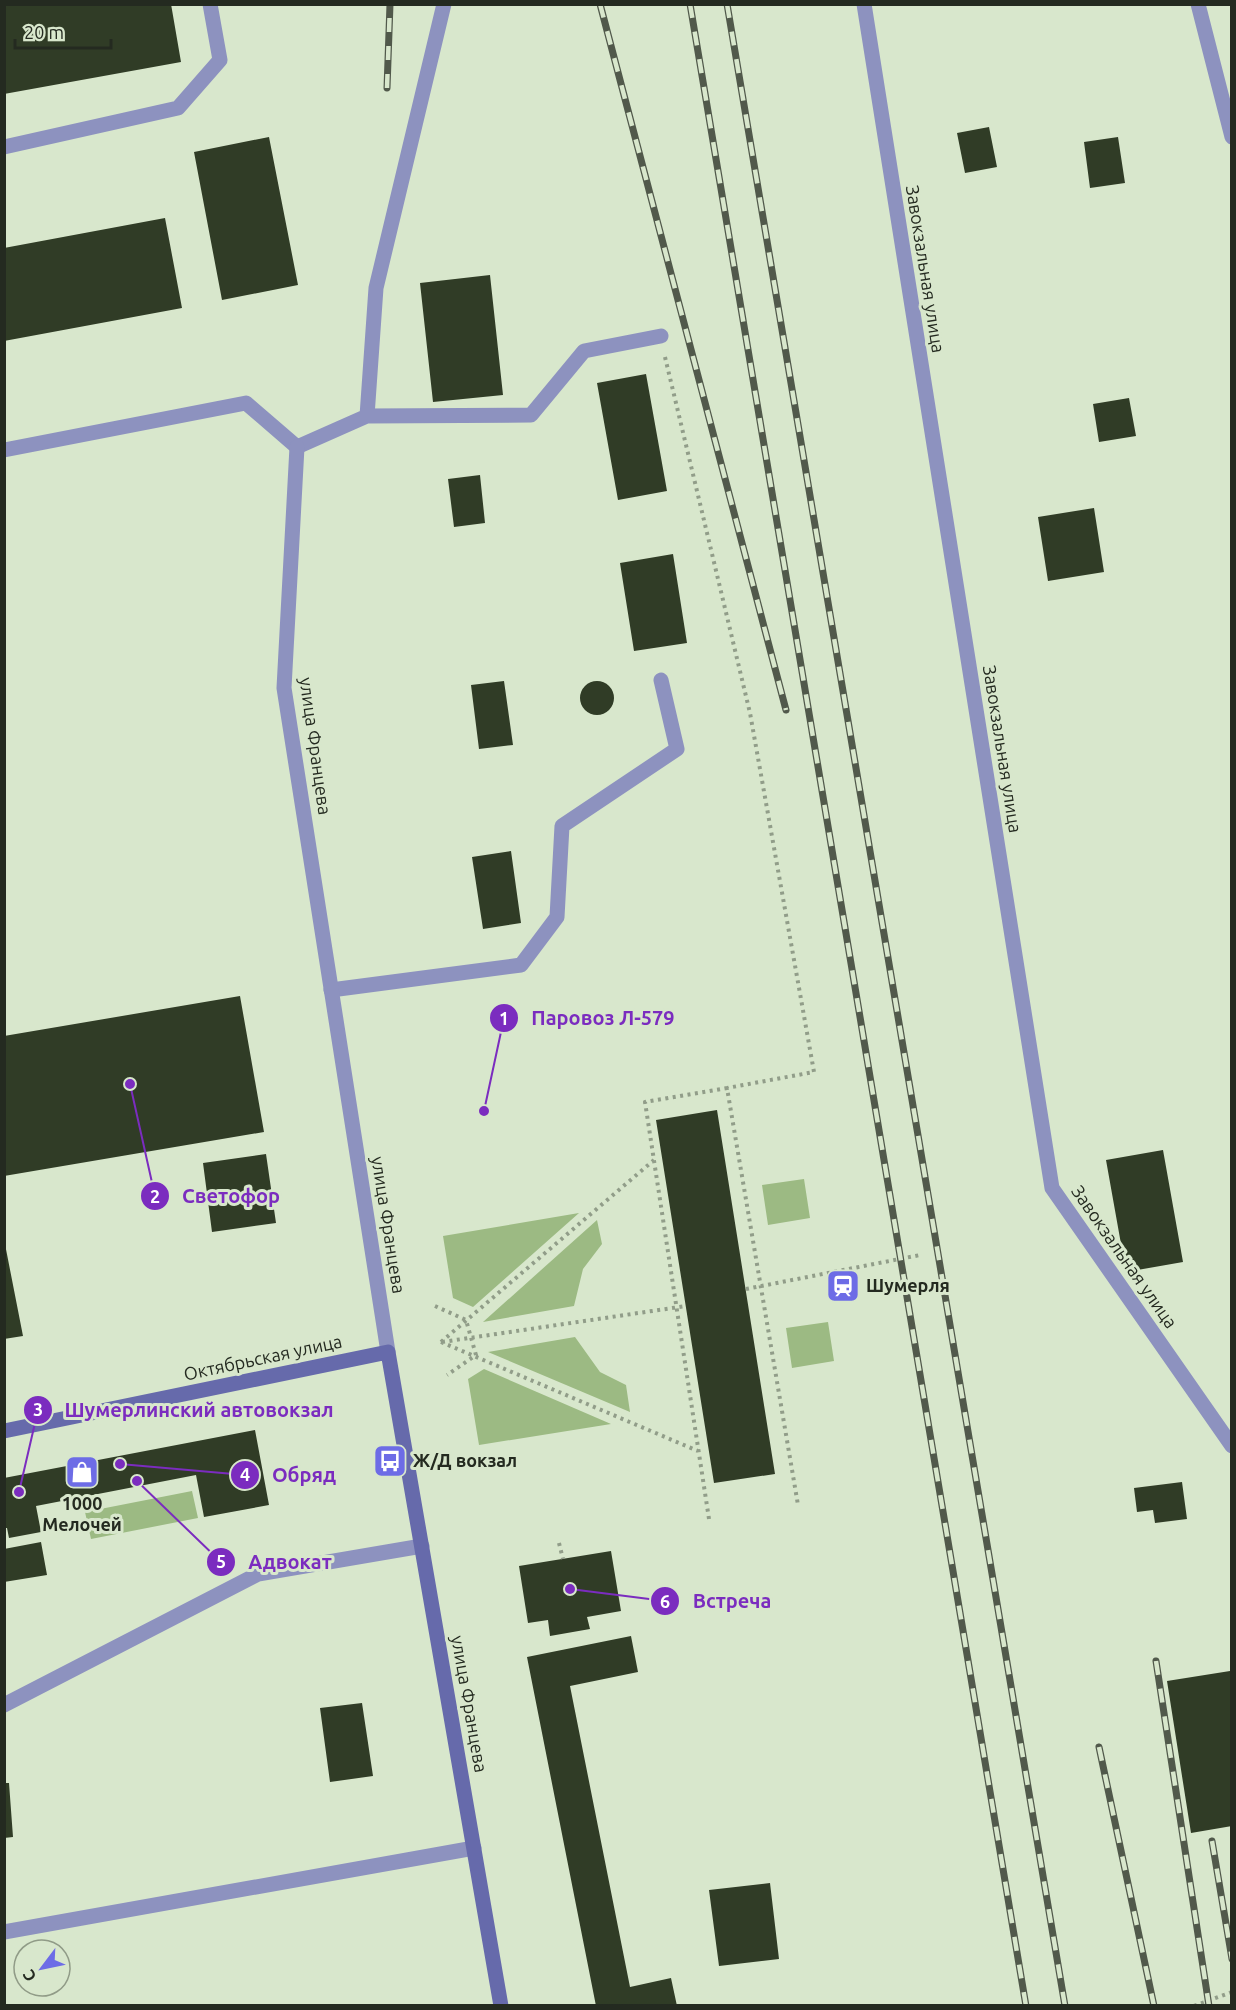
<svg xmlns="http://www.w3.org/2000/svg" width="1236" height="2010" font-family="Ubuntu,sans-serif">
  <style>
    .green { fill: #9cba83 }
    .building { fill: #303c26 }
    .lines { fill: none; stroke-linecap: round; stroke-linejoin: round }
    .path { stroke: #919d89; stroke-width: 4; stroke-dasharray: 3 4.5; stroke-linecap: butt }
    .lane { stroke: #8d92bf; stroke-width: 15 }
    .street { stroke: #8d92bf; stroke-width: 15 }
    .secondary { stroke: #666aab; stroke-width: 15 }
    .rail-casing { stroke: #51594b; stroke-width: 7 }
    .rail { stroke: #d8e7cc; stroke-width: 4.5; stroke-dasharray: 14; stroke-linecap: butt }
    .labels { text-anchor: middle; stroke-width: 6; stroke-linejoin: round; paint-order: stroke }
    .street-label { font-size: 18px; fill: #242a20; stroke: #d8e7cc }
    .poi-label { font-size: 18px; font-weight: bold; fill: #242a20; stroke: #d8e7cc; text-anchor: start }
    .leader { fill: none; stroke: #7b2cbf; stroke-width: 2 }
    .callout-dot { fill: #7b2cbf; stroke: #d8e7cc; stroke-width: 2 }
    .mark-label { font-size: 18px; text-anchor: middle; font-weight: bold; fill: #fff }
    .callout-label { font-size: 20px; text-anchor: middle; font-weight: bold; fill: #7b2cbf; stroke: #d8e7cc; stroke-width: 6; stroke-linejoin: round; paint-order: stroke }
  </style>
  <rect width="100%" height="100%" fill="#d8e7cc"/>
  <path class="green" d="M804,1179L810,1218L768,1225L762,1185Z
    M579,1213L473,1307L453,1298L443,1236Z
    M597,1220L602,1244L583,1269L574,1306L483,1322Z
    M828,1322L834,1361L792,1368L786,1328Z
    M575,1337L600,1372L626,1385L630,1412L488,1352Z
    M484,1369L611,1424L479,1445L468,1379Z
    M192,1491L198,1518L91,1539L85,1512Z"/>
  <path class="building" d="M4,4H171L181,62L4,94Z
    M989,127L997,167L965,173L957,133Z
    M269,137L298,285L222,300L194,152Z
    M1118,137L1125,183L1090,188L1084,142Z
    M165,218L182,308L4,341V248Z
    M490,275L503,395L433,402L420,283Z
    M646,374L667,491L618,500L597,383Z
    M1129,398L1136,436L1099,442L1093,404Z
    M480,475L485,523L454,527L448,479Z
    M1094,508L1104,572L1048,581L1038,517Z
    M673,554L687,643L634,651L620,563Z
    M504,681L513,745L479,749L471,685Z
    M580 698a17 17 0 1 1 34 0a17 17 0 1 1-34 0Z
    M511,851L521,923L483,929L472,857Z
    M240,996L264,1132L4,1176V1036Z
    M717,1110L775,1474L714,1483L656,1120Z
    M1163,1150L1183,1262L1126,1272L1106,1160Z
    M266,1154L276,1223L212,1232L203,1163Z
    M4,1239L23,1336L4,1339Z
    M255,1430L269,1505L204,1517L196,1475L36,1506L41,1532L9,1538L7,1528H4V1478Z
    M1182,1482L1187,1519L1155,1523L1153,1510L1137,1512L1134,1488Z
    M41,1542L47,1575L4,1582V1549Z
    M611,1551L621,1611L587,1617L590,1629L550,1636L548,1620L528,1623L519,1566Z
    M631,1636L638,1672L570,1686L630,1987L671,1978L677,2006H596L527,1657Z
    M1230,1671L1232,1826L1191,1833L1167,1681Z
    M362,1703L373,1776L330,1782L320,1708Z
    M4,1783H9L13,1837L4,1838Z
    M770,1883L779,1959L719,1966L709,1890Z"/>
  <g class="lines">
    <path class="path" d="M665,357L750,713L814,1072L727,1088
      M746,1289L920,1255
      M435,1306L466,1320L476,1355L447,1375
      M441,1342L654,1160
      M441,1342L698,1451
      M442,1342L686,1306
      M709,1519L645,1102L727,1088L798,1505
      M559,1543L563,1559
      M1194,2006L1232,1992"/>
    <path class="lane" d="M864,4L1052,1188L1232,1446
      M4,147L178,108L220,60L210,4
      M367,416L376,288L444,4
      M4,450L246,403L297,447L367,416L531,415L584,351L661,336
      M331,990L521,965L557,917L562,826L677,749L661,680
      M4,1705L258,1574L422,1546
      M4,1932L474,1848"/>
    <path class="street" d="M1198,4L1232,137
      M297,447L284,688L388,1352"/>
    <path class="secondary" d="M4,1431L388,1352L501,2006"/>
    <g class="rail-casing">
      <path id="rail" d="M600,4L786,710
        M690,4L1026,2006
        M727,4L1065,2006
        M387,88L390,4
        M1156,1661L1209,2006
        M1099,1747L1154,2006
        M1212,1841L1232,1959"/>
    </g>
    <use href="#rail" class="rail"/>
  </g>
  <defs>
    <g id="station-square" transform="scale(1.725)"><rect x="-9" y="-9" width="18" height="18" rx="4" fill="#6d6ce6" stroke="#d8e7cc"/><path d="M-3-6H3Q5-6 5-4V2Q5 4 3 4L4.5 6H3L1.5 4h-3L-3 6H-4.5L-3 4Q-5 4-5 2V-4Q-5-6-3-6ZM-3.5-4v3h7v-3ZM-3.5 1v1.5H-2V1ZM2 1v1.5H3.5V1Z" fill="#fff"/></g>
    <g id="bus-square" transform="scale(1.725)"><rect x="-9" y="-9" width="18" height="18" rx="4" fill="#6d6ce6" stroke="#d8e7cc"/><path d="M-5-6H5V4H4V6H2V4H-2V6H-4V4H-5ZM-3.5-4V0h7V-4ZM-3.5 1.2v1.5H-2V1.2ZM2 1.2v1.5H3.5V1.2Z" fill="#fff"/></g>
    <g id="shop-square" transform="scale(1.725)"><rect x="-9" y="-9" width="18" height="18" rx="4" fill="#6d6ce6" stroke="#d8e7cc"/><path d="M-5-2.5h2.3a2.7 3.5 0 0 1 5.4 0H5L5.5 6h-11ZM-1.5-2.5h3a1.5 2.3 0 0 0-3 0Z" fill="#fff"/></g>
  </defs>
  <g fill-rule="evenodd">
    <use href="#station-square" x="843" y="1286"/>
    <use href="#bus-square" x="390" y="1461"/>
    <use href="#shop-square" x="82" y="1472"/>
  </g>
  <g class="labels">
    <g class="street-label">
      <text transform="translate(925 269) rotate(81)" y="6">Завокзальная улица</text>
      <text transform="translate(315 746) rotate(82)" y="6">улица Францева</text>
      <text transform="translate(1002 749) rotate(81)" y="6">Завокзальная улица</text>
      <text transform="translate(388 1225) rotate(81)" y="6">улица Францева</text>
      <text transform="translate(1124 1257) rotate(55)" y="6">Завокзальная улица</text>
      <text transform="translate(263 1358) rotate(-12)" y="6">Октябрьская улица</text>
      <text transform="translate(469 1704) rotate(80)" y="6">улица Францева</text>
    </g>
    <g class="poi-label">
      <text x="866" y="1292">Шумерля</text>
      <text x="413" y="1467">Ж/Д вокзал</text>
      <text x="82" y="1510" text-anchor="middle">1000<tspan x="82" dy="21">Мелочей</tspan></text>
    </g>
  </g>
  <path class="leader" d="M484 1111L504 1018M130 1084L155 1196M19 1492L38 1410M120 1464L245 1475M137 1481L221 1562M570 1589L665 1601"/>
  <g class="callout-dot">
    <circle cx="484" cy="1111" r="6"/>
    <circle cx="130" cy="1084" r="6"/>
    <circle cx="19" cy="1492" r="6"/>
    <circle cx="120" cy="1464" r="6"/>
    <circle cx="137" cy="1481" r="6"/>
    <circle cx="570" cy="1589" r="6"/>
    <circle cx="504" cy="1018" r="15"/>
    <circle cx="155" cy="1196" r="15"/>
    <circle cx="38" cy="1410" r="15"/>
    <circle cx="245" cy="1475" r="15"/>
    <circle cx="221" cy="1562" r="15"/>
    <circle cx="665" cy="1601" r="15"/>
  </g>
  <g class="mark-label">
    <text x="504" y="1025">1</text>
    <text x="155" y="1203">2</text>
    <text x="38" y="1416">3</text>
    <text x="245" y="1481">4</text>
    <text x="221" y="1568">5</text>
    <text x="665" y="1608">6</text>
  </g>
  <g class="callout-label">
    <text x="603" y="1025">Паровоз Л-579</text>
    <text x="231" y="1203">Светофор</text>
    <text x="199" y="1417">Шумерлинский автовокзал</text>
    <text x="304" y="1482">Обряд</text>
    <text x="290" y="1569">Адвокат</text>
    <text x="732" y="1608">Встреча</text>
  </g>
  <rect width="1236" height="2010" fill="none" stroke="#242a20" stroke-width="12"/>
  <g transform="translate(42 1968) rotate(238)"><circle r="28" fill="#d8e7cc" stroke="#909b87" stroke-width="1.5"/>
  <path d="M0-4.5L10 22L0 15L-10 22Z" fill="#6d6ce6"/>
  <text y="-9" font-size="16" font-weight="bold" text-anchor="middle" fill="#242a20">С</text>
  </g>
  <path d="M15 39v9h96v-9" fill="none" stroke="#242a20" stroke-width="3"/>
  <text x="24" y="39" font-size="18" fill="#242a20" stroke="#d8e7cc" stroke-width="4.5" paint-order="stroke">20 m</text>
</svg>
